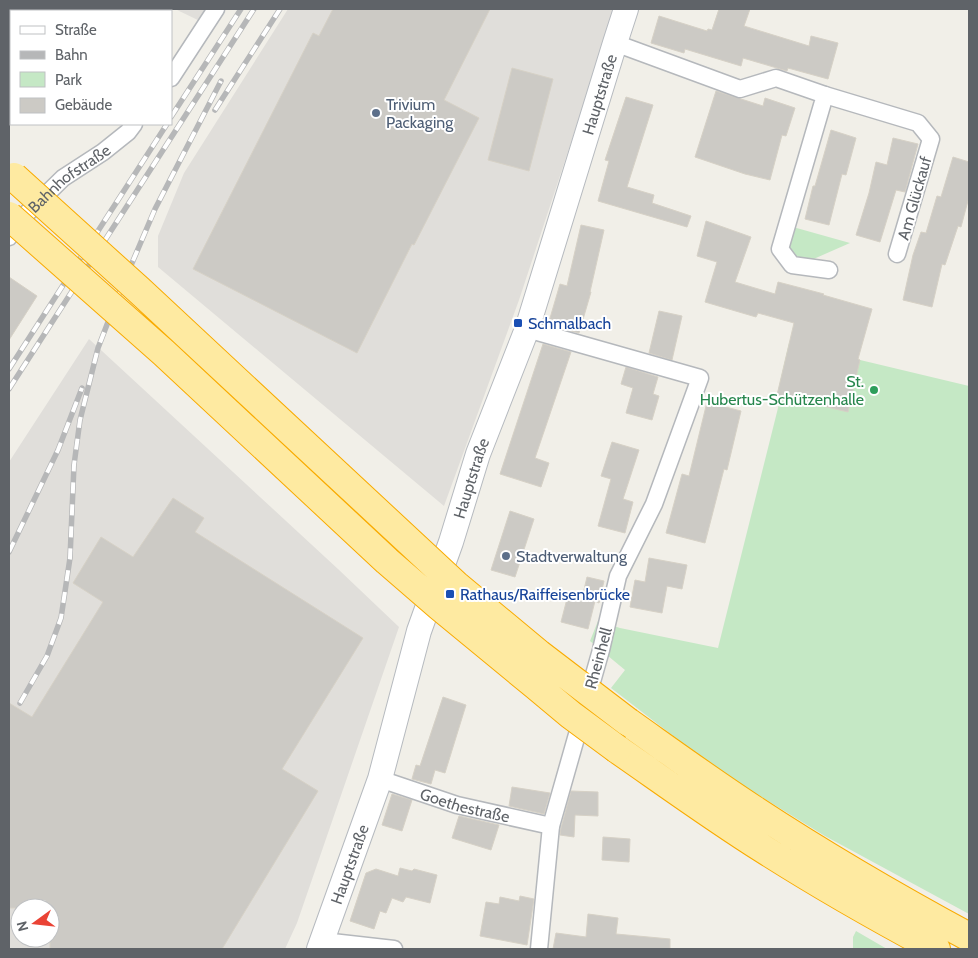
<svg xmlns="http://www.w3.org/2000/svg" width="978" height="958" font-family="Cabin,sans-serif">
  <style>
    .industrial { fill: #e0deda; fill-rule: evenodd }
    .green { fill: #c5e8c5 }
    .building { fill: #cccac5; stroke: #d6d1c6 }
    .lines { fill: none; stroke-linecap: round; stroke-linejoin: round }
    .minor-casing { stroke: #b5b8bc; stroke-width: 19 }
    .secondary-casing { stroke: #b6babf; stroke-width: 26 }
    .trunk-casing { stroke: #f9ab00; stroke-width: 30 }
    .minor { stroke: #fff; stroke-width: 16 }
    .secondary { stroke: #fff; stroke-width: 24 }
    .trunk { stroke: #feeaa1; stroke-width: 28 }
    .rail-casing { stroke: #b6b7b8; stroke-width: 5.5 }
    .rail { stroke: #fff; stroke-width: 4; stroke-dasharray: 11; stroke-linecap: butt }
    .trunk-bridge-casing { stroke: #f9ab00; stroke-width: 30; stroke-linecap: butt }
    .trunk-bridge { stroke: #feeaa1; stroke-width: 28 }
    .service-dot { fill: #5c6f8a; stroke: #fff; stroke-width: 2 }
    .transit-dot { fill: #1a4fb4; stroke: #fff; stroke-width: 2 }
    .leisure-dot { fill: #2e9e5b; stroke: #fff; stroke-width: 2 }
    .labels { text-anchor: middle; stroke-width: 4; stroke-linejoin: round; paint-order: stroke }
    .street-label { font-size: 16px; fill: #5f6368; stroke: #fff }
    .service-label { font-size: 16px; fill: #4e5e75; stroke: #fff; text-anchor: start }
    .transit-label { font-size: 16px; fill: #164399; stroke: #fff; text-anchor: start }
    .leisure-label { font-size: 16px; fill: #27864d; stroke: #fff; text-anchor: end }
  </style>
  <rect width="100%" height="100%" fill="#f1efe8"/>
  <path class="industrial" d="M175,9H211L202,22Z
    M288,9H615L519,300L444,506L158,267V236L184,173Z
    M89,339L338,569L399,627L297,923L285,949H9V462ZM20,908H50V938H20Z"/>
  <path class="green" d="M793,227L850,243L809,261L795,256L787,249Z
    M789,343L969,386V914L825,836L716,769L611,688L625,670L590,641L598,621L620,628L718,648L781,396L777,395Z
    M856,931L887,949H853V937Z"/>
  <path class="building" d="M333,9H490L444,100L479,118L414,245L412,244L357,353L193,269L313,33L319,36Z
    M719,9H750L744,26L809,46L811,36L838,43L828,79L788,68L787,71L743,58L741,66L685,49L684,53L651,43L659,16L707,31L708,29L712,30Z
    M512,68L553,79L529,171L488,160Z
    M716,91L763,106L765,98L795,108L786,136L782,135L770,180L745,174L695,157Z
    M626,97L653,105L627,187L654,195L652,203L691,216L687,227L598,201L609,161L605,160Z
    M831,130L856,138L846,175L842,174L829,225L805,219L813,186H815Z
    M893,138L918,144L905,192L896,190L880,242L856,235L869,193L876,162L887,165Z
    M953,157L969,162V197L961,227L958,226L945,265L942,264L932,307L903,300L913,255L921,232L926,233L937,196L941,197Z
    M706,221L751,237L735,282L775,294L778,282L824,294L823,295L872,309L858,359L860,360L848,412L777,395L794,323L758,313L756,317L705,302L717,262L697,256Z
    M581,225L604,230L590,292H591L579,333L548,325L560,284L567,286Z
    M9,277L37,296L9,340Z
    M659,311L682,316L672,360L649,353Z
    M543,344L571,352L535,458L549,463L541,487L500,474Z
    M626,367L658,377L653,394L659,396L652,420L626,413L633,388L621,384Z
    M707,402L741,411L727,470L724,469L705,543L666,533L682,474L689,476Z
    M612,442L639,450L623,499L633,502L625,533L598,526L611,479L601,476Z
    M173,498L204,518L195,532L363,638L282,769L318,791L222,949H50V908H9V703L32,717L103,602L73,583L101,537L133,557Z
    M510,511L534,519L515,577L491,570Z
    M649,558L687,565L682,589L667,586L662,613L630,607L635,580L645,582Z
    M587,577L604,581L599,603L595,601L588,629L561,622L568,595L582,598Z
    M443,697L466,705L445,773L435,770L431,784L412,779L416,765L420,766Z
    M512,787L550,793L544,814L509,806Z
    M571,791L598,792V816L575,815L574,837L560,835L561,828Z
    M392,794L412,800L402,831L382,825Z
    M459,816L499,825L491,850L452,838Z
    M603,837L630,839L629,862L602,860Z
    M400,868L412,871L414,869L437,875L430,903L406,897L403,902L392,898L386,913L380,911L374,929L350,921L366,873L376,869L398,876Z
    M520,896L534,899L527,945L480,936L486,902L499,904L500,897L519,901Z
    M588,914L618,918L616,934L670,939V949H553L556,933L586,937Z"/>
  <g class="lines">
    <g class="minor-casing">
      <g id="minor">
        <path d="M33,9L38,11"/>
        <path d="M615,43L740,89L776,78L825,95L780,249L792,265L829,270"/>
        <path d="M171,78L216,9"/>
        <path d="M825,95L918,123L931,139L897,254"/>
        <path id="s1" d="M9,237L19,221L63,178L103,152L128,132L134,124"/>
        <path d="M527,329L700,378L654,504L618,576L601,650L551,826L539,949"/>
        <path id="s2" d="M380,779L457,805L551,826"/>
        <path d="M323,941L394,949"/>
      </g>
    </g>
    <g class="secondary-casing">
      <g id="secondary">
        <path id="s3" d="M319,949L380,779L419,631L451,542L478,454L527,329L615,43L626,9"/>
      </g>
    </g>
    <g class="trunk-casing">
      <path id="trunk" d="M628,722C669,751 710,781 753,809C823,855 895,897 969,937
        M617,749C666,783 714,818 765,850C820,885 878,918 936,949"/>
    </g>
    <use href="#minor" class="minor"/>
    <use href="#secondary" class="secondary"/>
    <use href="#trunk" class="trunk"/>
    <g class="rail-casing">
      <path id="rail" d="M215,110L280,9
        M171,117L241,9
        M9,369L167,124
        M9,389L254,9
        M9,552L58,450L82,388
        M20,703L47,656L61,618L70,558L74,465L80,420L98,348L118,296L155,209L221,81"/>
    </g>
    <use href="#rail" class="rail"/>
    <g class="trunk-bridge-casing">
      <path id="trunk-bridge" d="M14,177L139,290L456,585L539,654L628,722
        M9,216L164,353L387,561L439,606L535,685L571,715L617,749"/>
    </g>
    <use href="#trunk-bridge" class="trunk-bridge"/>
  </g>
  <g class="service-dot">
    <circle cx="376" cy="113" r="5"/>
    <circle cx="506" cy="556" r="5"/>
  </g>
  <g class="transit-dot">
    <rect x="513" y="318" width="10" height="10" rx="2.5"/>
    <rect x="445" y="589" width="10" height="10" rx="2.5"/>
  </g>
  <circle class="leisure-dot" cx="874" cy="390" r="5"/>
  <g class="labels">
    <g class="street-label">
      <text dy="6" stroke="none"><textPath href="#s3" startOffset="900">Hauptstraße</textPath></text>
      <text dy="6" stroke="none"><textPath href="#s1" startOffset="85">Bahnhofstraße</textPath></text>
      <text transform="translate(914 198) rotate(-74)" y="6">Am Glückauf</text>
      <text dy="6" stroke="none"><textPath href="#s3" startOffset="495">Hauptstraße</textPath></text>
      <text transform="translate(598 658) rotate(-75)" y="6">Rheinhell</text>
      <text dy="6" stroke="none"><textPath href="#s2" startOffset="89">Goethestraße</textPath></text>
      <text dy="6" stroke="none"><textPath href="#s3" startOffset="90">Hauptstraße</textPath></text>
    </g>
    <g class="service-label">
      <text x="386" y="110">Trivium<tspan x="386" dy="18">Packaging</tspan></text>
      <text x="516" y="562">Stadtverwaltung</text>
    </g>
    <g class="transit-label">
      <text x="528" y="329">Schmalbach</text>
      <text x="460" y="600">Rathaus/Raiffeisenbrücke</text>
    </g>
    <g class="leisure-label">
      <text x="864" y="387">St.<tspan x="864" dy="18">Hubertus-Schützenhalle</tspan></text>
    </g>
  </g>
  <rect width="978" height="958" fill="none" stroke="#5f6368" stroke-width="20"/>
  <rect x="10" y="10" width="162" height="115" fill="#ffffff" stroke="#bfc1c3"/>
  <rect x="20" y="26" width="25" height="8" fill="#ffffff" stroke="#bfc1c3"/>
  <text x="55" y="35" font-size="15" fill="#5f6368">Straße</text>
  <rect x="20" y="51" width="25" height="8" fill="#b6b7b8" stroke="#bfc1c3"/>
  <text x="55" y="60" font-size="15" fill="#5f6368">Bahn</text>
  <rect x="20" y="72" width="25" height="15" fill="#c5e8c5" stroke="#bfc1c3"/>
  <text x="55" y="85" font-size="15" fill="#5f6368">Park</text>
  <rect x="20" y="98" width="25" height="15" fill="#cccac5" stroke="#bfc1c3"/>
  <text x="55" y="110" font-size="15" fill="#5f6368">Gebäude</text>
  <g transform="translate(35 923) rotate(255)"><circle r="24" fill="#ffffff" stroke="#bfc1c3"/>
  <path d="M0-4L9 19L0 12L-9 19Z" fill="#ea4335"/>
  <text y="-8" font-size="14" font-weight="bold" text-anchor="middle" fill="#5f6368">N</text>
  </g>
</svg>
